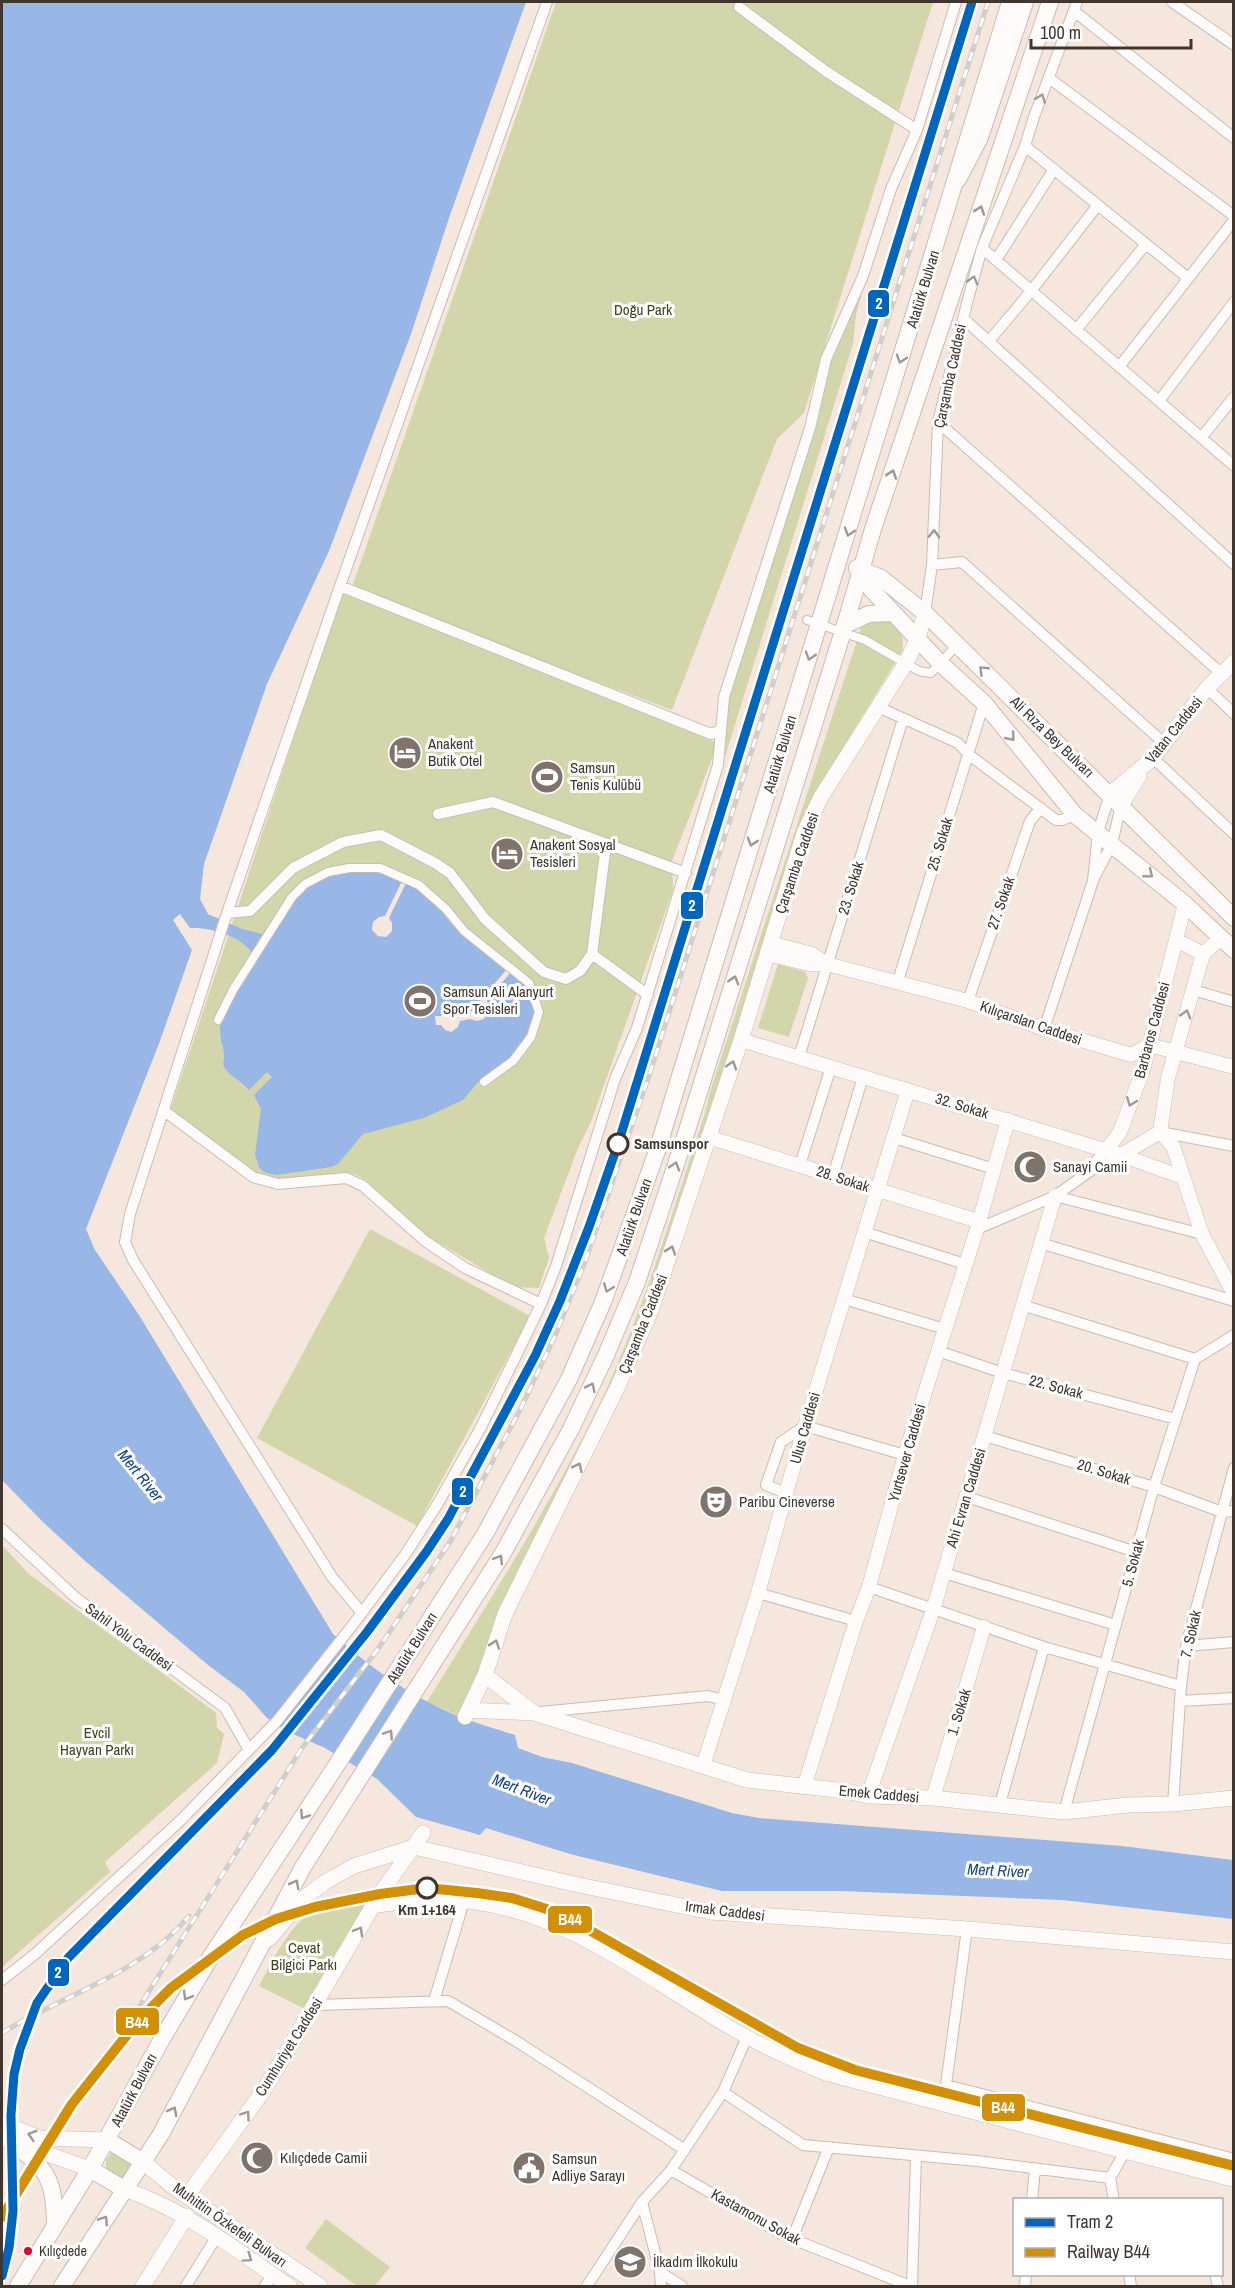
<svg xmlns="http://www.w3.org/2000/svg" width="1235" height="2288" font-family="'Archivo Narrow',sans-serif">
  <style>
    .green { fill: #d3d5aa }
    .water { fill: #98b7e6 }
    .pier { fill: #f5e7dd }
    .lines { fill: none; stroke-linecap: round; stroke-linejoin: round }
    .pedestrian-casing { stroke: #c8bdb5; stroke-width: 10 }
    .minor-casing { stroke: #c8bdb5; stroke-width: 12 }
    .tertiary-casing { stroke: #c8bdb5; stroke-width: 15 }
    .secondary-casing { stroke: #c8bdb5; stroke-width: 16 }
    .primary-casing { stroke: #c8bdb5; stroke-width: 18 }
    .trunk-casing { stroke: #c8bdb5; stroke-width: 20 }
    .pedestrian { stroke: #fefbfa; stroke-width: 8 }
    .minor { stroke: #fefbfa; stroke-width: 10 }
    .tertiary { stroke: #fefbfa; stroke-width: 14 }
    .secondary { stroke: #fefbfa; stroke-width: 15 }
    .primary { stroke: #fefbfa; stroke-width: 16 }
    .trunk { stroke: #fefbfa; stroke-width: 18 }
    .rail-casing { stroke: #d1cecb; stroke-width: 5 }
    .rail { stroke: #fff; stroke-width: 3; stroke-dasharray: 9; stroke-linecap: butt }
    .rail-1-casing { stroke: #fff; stroke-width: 15 }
    .rail-1 { stroke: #d29009; stroke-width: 10 }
    .tram-1-casing { stroke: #fff; stroke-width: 14 }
    .tram-1 { stroke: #0065bd; stroke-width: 9 }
    .oneway { stroke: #9f9894 }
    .stop-dot { fill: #fff; stroke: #40362f; stroke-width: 3 }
    .bus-dot { fill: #e4002b; stroke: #fff; stroke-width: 2 }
    .labels { text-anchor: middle; stroke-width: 6; stroke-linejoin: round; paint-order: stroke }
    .bus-label { font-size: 14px; fill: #40362f; stroke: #fff; text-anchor: start }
    .street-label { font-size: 15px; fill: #40362f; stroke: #fff }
    .park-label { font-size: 15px; fill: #3c431d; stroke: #fff }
    .poi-label { font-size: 15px; fill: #40362f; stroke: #fff; text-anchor: start }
    .stop-label { font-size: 15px; font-weight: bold; fill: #40362f; stroke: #fff; text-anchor: start }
    .water-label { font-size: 16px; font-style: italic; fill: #154585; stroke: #fff }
    .line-badge { stroke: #fff; stroke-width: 2 }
    .badge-label { font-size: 16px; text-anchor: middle; font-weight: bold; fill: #fff }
  </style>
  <rect width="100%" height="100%" fill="#f5e7dd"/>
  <path class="green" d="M556,2H933L804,413L777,439L672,710L351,590Z
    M863,289L856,315L853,344L725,757L726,711L729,698L818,419L831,360Z
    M343,590L715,742V751L672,861L673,890L591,1122L578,1148L544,1238L549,1258L539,1288L513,1287L424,1234L367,1181L355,1174L344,1172L276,1182L256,1176L170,1111Z
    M888,620L902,632L903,650L808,805L646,1310L603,1404L518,1569L462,1717L427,1702C487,1604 550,1507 600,1403C644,1310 673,1210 705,1113L709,1095L861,628L868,621Z
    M778,964L805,972L808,978L789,1037L758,1028Z
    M370,1229L530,1316L417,1526L257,1438Z
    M2,1545L29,1574L216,1713L217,1728L224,1734L217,1763L105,1862L110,1872L2,1967Z
    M365,1904L303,2008L259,1986C271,1965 288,1926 310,1914C326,1906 348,1906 365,1904Z
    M112,2152L136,2162L122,2180L106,2169V2159Z
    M326,2219L390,2267L375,2286H357L305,2248Z"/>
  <path class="water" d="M2,2H526L450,215L411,334L329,551L267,684L204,864L200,899L208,914L242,929L271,936C280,922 288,906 300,894C332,859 388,868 423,892C439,903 446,921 460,932C475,944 489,955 504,967C509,971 517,975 522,981C530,990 534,1003 536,1014L519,1049L510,1059L480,1080L463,1100L424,1118L363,1134L338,1164L331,1167L277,1175L266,1173L260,1169L255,1155L261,1109L254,1095L272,1077L267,1072L249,1090C241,1080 227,1076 223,1064C227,1051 219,1041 220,1027C222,1008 246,976 256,960C253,956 251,951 248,948C235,934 207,927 190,928L180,914L173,920L192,950L160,1041L86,1229L95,1250L139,1315L333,1634C363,1661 396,1686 432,1704C458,1718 487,1726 515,1735L518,1748L542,1757L572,1763L732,1813L759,1818L1122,1846L1233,1860V1919L1062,1900L841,1891H722L570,1854L486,1828L480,1835L416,1817L377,1779L325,1748L286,1731L267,1718L244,1692L208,1665L84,1560L43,1522L2,1480Z"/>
  <path class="pier" d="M402,881L406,883L389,918L392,923V931L386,937L378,936L372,930L373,922L379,917L385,916Z
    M507,969L511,972L487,1000L489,1008L484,1019L477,1021L470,1019L460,1021L458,1027L451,1032L445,1030L441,1025H436L435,1016H441L448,1009L454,1010L458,1015H468Z"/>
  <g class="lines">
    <g class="pedestrian-casing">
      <path id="pedestrian" d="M807,620L865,640L919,671L931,673L958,644
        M218,1020L233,990L292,897L305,884L328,872L349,868H380L419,885L446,909L464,931L529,983L539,1012L531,1037L513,1061L484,1082"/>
    </g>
    <g class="minor-casing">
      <path id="minor" d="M1172,2L1234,45
        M739,7L827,72L917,130
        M1074,11L1234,138
        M1049,78L1234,216
        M1025,146L1188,278
        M982,248L1234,466
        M996,260L1054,169
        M963,318L1234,564
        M1076,330L1146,244
        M989,341L1031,291L1098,205
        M1119,367L1234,220
        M1159,401L1234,302
        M938,422L1222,674
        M1201,438L1234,397
        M932,565L962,562L1165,744
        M340,586L711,734L721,730
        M925,613L932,565L938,422L967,303L982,248L1025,146L1034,117L1077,2
        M1207,688L1234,714
        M878,707L958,743L968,754L1056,820H1062L1075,815
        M1153,758L1234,834
        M438,814L493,802L686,873
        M1094,878L1112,844L1121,805
        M227,913L250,911L293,868L343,842L381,835L435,863L450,873L485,919L544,972L566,979L580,971L592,954L606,845
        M592,954L648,995
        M897,984L984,703
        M1193,990L1234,1002
        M968,1001L1030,821L1041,808
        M1044,1029L1093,881L1098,832L1110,794
        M799,1057L903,719
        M163,1110L253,1177L278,1184L346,1178L363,1186L425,1241L465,1268L541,1304
        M1160,1132L1234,1146
        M894,1138L994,1169
        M800,1165L831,1067
        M1093,1169L1096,1161L1106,1151
        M833,1176L863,1077
        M1055,1196L1202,1234
        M977,1229L1055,1196L1093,1169L1101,1168L1121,1155
        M864,1232L965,1264
        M1040,1243L1234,1301
        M844,1299L945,1329
        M1022,1305L1195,1359
        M938,1351L1003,1373L1176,1419
        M985,1436L1154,1487L1222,1512L1234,1511
        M786,1493L766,1485L781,1442L805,1426L905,1455
        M967,1497L1136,1552
        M2,1529L75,1597L225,1708L249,1750
        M944,1573L1116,1625
        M869,1587L1044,1647L1181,1686
        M758,1593L856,1621
        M362,1613L332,1577L133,1260L125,1242L130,1214L227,913L340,586L547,2
        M1186,1646L1234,1642
        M1180,1701L1234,1698
        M540,1712L708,1696L724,1700
        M1000,1804L1044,1647
        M1173,1804L1181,1686L1186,1646L1234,1468
        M1064,1812L1154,1487L1195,1359L1234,1335
        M967,1929L946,2085L1234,2159
        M2,1980L35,1954L181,1820L277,1721L355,1622L405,1555L437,1505L480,1429L513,1362L541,1304L556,1266L615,1079L637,1028L718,765L724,697L810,428L826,359L863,276L891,189L917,130L956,2
        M434,2001L464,1901
        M315,2005L448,2001L516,2041L685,2150
        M723,2092L803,2145L977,2161L1110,2178
        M671,2170L785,2236L910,2286
        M1032,2200L1035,2168
        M1114,2200L1110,2178L1126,2150
        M642,2202L660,2272L661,2286
        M792,2239L829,2147
        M660,2272L682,2286
        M1129,2274L1131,2286
        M1215,2274L1218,2286
        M186,2286L217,2236
        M265,2286L272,2275
        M587,2286L642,2202L671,2170L723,2092L747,2037
        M912,2286L916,2156
        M1025,2286L1026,2274"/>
    </g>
    <g class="tertiary-casing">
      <path id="tertiary" d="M1176,940L1203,954
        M770,943L812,954L827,964L968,1001L1044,1029L1131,1055L1149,1045L1234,1067
        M767,954L809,964H827
        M741,1040L1121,1155L1182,1177
        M1160,1132L1173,1146L1202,1234L1234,1294
        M708,1137L978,1221
        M1106,1151L1120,1132L1143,1070L1185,904
        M1121,1155L1160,1132L1168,1078L1203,954L1221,938
        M703,1766L758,1593L805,1426L908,1090
        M804,1787L856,1621L869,1587L905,1455L977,1229L1008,1120
        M868,1796L933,1610L1055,1196
        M933,1798L984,1627
        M373,1906C406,1902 440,1897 473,1902C571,1915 650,1981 733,2029C763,2047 795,2061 827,2074L1234,2180"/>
    </g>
    <g class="secondary-casing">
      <path id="secondary" d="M1110,794L1153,758L1207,688L1234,662
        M1121,805L1139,776
        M485,1675L534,1713
        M468,1710L534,1713L747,1780L846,1791L868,1796L933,1798L1064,1812L1128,1805L1173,1804L1234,1798
        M465,1717L485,1675L505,1614L618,1386L652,1308L741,1040L804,833L821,797L906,663L918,638L925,613
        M269,1939L304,1898L325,1882L354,1866L414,1847L574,1884L711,1912L967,1929L1234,1952
        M2,2123L40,2138L107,2140
        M2,2138L90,2169
        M142,2161L172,2186L320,2286
        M124,2189C187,2211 235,2249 289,2286
        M187,2196L264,2090L380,1894L423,1833
        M143,2286L187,2216"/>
    </g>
    <g class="primary-casing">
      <path id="primary" d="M857,568L881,578L925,613L1234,918
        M861,570L871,589L940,663L984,703L1075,815L1185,904L1234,950
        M845,625L869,614L892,613
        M107,2140L142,2161
        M11,2142C48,2170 54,2178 55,2225
        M90,2169L124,2189
        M18,2286L90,2169L162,2039L210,1958L336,1766L485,1534L569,1379L603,1302L657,1151L1010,2
        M62,2286L161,2134L303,1867L503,1553L571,1429L606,1355L637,1282L685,1137L845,625L873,529L1050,2"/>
    </g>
    <g class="trunk-casing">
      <path id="trunk" d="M957,179L979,137L1024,2"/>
    </g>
    <use href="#pedestrian" class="pedestrian"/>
    <use href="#minor" class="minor"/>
    <use href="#tertiary" class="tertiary"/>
    <use href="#secondary" class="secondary"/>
    <use href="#primary" class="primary"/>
    <use href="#trunk" class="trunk"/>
    <g class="rail-casing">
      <path id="rail" d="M2,2033C63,1995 141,1974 189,1916
        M72,2104L134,2015L302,1748L378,1649L450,1542L521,1408L555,1336L585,1262L651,1070L988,2"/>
    </g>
    <use href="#rail" class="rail"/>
    <g class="rail-1-casing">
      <path id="rail-1" d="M2,2217L72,2104L138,2021L171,1988L243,1935L276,1919L315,1907L380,1894L427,1888L477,1893L512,1898L559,1913L798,2048L855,2070L1234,2166"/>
    </g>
    <use href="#rail-1" class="rail-1"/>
    <g class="tram-1-casing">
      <path id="tram-1" d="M2,2276L9,2248L13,2211L11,2115L14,2074L20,2049L37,2003L68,1958L272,1750L367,1632L427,1551L448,1519L535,1356L560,1301L589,1227L618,1144L972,2"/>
    </g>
    <use href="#tram-1" class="tram-1"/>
  </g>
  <defs><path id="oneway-chevron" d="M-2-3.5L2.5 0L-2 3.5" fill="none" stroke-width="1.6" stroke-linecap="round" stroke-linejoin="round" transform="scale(1.5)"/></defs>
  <g class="oneway">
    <use href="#oneway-chevron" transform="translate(1041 98) rotate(-69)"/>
    <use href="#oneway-chevron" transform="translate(980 210) rotate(-71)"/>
    <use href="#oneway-chevron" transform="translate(973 280) rotate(-74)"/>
    <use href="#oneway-chevron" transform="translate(901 359) rotate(107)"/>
    <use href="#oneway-chevron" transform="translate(892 474) rotate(-71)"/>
    <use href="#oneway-chevron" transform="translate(849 532) rotate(107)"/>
    <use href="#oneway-chevron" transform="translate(934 534) rotate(-88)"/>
    <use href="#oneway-chevron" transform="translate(810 656) rotate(107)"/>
    <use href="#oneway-chevron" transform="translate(983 670) rotate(-136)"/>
    <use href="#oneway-chevron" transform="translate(1011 737) rotate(51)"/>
    <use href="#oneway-chevron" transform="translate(752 842) rotate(107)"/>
    <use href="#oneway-chevron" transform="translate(1149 874) rotate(39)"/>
    <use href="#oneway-chevron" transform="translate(734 980) rotate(-73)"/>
    <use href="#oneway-chevron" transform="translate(1186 1014) rotate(-74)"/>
    <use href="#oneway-chevron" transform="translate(732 1065) rotate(-72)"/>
    <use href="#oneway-chevron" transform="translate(1131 1102) rotate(111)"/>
    <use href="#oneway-chevron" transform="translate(675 1166) rotate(-72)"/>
    <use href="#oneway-chevron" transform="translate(671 1250) rotate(-71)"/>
    <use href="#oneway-chevron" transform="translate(608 1288) rotate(111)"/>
    <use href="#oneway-chevron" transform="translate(591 1387) rotate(-64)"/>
    <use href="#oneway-chevron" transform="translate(578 1467) rotate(-64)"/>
    <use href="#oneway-chevron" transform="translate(499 1559) rotate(-58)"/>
    <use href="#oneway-chevron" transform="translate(495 1644) rotate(-71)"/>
    <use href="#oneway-chevron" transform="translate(389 1734) rotate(-57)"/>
    <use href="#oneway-chevron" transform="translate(304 1815) rotate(123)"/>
    <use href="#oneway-chevron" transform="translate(295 1884) rotate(-62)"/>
    <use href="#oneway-chevron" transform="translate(359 1931) rotate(-60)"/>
    <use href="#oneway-chevron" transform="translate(187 1996) rotate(121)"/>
    <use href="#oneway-chevron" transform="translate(173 2111) rotate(-62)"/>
    <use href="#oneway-chevron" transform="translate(246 2115) rotate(-54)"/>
    <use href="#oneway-chevron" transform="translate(32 2135) rotate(-163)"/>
    <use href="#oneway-chevron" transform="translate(104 2220) rotate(-57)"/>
    <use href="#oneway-chevron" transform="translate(248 2258) rotate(35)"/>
  </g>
  <defs>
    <g id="hotel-disc" transform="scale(1.725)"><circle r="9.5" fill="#7f746c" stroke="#fff"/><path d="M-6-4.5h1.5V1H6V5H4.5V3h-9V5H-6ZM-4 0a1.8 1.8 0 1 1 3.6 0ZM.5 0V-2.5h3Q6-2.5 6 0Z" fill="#fff"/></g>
    <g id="stadium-disc" transform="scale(1.725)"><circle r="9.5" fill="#7f746c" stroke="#fff"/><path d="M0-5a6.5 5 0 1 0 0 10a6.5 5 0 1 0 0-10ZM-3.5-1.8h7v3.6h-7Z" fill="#fff"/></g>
    <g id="mosque-disc" transform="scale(1.725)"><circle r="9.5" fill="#7f746c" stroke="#fff"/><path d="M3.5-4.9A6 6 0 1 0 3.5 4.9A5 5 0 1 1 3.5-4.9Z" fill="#fff"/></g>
    <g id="theatre-disc" transform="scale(1.725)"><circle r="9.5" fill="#7f746c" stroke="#fff"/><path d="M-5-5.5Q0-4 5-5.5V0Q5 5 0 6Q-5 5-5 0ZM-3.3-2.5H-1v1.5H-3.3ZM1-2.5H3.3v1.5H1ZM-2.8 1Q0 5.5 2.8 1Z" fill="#fff"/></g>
    <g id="civic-disc" transform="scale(1.725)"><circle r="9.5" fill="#7f746c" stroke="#fff"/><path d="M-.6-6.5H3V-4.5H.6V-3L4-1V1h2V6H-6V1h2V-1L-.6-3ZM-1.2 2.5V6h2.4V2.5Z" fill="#fff"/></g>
    <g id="school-disc" transform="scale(1.725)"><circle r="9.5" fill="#7f746c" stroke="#fff"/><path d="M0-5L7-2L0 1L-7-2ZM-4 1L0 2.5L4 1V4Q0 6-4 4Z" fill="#fff"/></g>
  </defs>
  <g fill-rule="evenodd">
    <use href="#hotel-disc" x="405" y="753"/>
    <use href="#stadium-disc" x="547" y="777"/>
    <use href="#hotel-disc" x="507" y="854"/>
    <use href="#stadium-disc" x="420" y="1001"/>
    <use href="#mosque-disc" x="1030" y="1167"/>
    <use href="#theatre-disc" x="716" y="1502"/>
    <use href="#mosque-disc" x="257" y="2158"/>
    <use href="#civic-disc" x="529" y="2168"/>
    <use href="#school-disc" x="630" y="2262"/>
  </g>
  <g class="stop-dot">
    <circle cx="618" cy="1144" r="10"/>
    <circle cx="427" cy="1888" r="10"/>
  </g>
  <circle class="bus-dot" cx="28" cy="2251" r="5"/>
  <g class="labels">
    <g class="bus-label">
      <text x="39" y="2256">Kılıçdede</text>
    </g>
    <g class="street-label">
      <text transform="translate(923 289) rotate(-73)" y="5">Atatürk Bulvarı</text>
      <text transform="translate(950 376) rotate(-78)" y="5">Çarşamba Caddesi</text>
      <text transform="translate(1174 730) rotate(-51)" y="5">Vatan Caddesi</text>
      <text transform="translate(1052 737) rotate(44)" y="5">Ali Rıza Bey Bulvarı</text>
      <text transform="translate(780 754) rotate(-73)" y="5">Atatürk Bulvarı</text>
      <text transform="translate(940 844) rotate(-73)" y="5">25. Sokak</text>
      <text transform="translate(797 863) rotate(-71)" y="5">Çarşamba Caddesi</text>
      <text transform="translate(851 888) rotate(-73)" y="5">23. Sokak</text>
      <text transform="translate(1001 903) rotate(-71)" y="5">27. Sokak</text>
      <text transform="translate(1031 1023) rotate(19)" y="5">Kılıçarslan Caddesi</text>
      <text transform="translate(1152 1030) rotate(-75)" y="5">Barbaros Caddesi</text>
      <text transform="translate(962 1106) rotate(17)" y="5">32. Sokak</text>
      <text transform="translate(843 1179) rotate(18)" y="5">28. Sokak</text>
      <text transform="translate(634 1217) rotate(-71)" y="5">Atatürk Bulvarı</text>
      <text transform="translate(643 1324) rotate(-68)" y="5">Çarşamba Caddesi</text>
      <text transform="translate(1056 1387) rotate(15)" y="5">22. Sokak</text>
      <text transform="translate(805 1428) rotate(-74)" y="5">Ulus Caddesi</text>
      <text transform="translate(907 1453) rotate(-74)" y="5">Yurtsever Caddesi</text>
      <text transform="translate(1104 1472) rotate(17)" y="5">20. Sokak</text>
      <text transform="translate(966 1498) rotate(-73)" y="5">Ahi Evran Caddesi</text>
      <text transform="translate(1133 1563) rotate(-75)" y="5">5. Sokak</text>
      <text transform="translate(1191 1634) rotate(-77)" y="5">7. Sokak</text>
      <text transform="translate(129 1637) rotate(36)" y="5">Sahil Yolu Caddesi</text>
      <text transform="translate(412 1648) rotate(-58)" y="5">Atatürk Bulvarı</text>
      <text transform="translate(959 1712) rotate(-73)" y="5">1. Sokak</text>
      <text transform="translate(879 1794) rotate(5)" y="5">Emek Caddesi</text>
      <text transform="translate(725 1911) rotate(7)" y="5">Irmak Caddesi</text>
      <text transform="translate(289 2047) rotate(-58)" y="5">Cumhuriyet Caddesi</text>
      <text transform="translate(134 2090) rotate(-62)" y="5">Atatürk Bulvarı</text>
      <text transform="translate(756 2217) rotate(29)" y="5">Kastamonu Sokak</text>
      <text transform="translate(230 2225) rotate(35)" y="5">Muhittin Özkefeli Bulvarı</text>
    </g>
    <g class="park-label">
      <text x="643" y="315">Doğu Park</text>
      <text x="97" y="1738">Evcil<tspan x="97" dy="17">Hayvan Parkı</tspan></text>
      <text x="304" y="1953">Cevat<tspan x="304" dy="17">Bilgici Parkı</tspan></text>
    </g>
    <g class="poi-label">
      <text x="428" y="749">Anakent<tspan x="428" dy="17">Butik Otel</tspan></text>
      <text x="570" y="773">Samsun<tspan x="570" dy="17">Tenis Kulübü</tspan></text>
      <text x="530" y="850">Anakent Sosyal<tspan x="530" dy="17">Tesisleri</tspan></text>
      <text x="443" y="997">Samsun Ali Alanyurt<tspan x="443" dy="17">Spor Tesisleri</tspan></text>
      <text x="1053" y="1172">Sanayi Camii</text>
      <text x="739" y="1507">Paribu Cineverse</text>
      <text x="280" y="2163">Kılıçdede Camii</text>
      <text x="552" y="2164">Samsun<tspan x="552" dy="17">Adliye Sarayı</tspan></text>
      <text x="653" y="2267">İlkadım İlkokulu</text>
    </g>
    <g class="stop-label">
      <text x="634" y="1149">Samsunspor</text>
      <text x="427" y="1915" text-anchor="middle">Km 1+164</text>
    </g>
    <g class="water-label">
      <text transform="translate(141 1475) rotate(51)" y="6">Mert River</text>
      <text transform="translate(522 1789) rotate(21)" y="6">Mert River</text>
      <text transform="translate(998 1870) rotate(3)" y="6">Mert River</text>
    </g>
  </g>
  <g class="line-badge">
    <rect x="867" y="289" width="23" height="29" rx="6" fill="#0065bd"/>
    <rect x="680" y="891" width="24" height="29" rx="6" fill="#0065bd"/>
    <rect x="451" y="1477" width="23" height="29" rx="6" fill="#0065bd"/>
    <rect x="547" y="1905" width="46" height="29" rx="6" fill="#d29009"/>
    <rect x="47" y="1958" width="23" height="29" rx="6" fill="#0065bd"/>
    <rect x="115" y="2007" width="45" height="29" rx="6" fill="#d29009"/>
    <rect x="981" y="2093" width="45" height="29" rx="6" fill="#d29009"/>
  </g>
  <g class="badge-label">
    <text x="879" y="309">2</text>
    <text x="692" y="911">2</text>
    <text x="463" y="1497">2</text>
    <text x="570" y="1925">B44</text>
    <text x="58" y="1978">2</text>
    <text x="137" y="2028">B44</text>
    <text x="1003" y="2113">B44</text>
  </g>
  <rect width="1235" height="2288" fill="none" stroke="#40362f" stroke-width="6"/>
  <rect x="1013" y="2198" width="210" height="78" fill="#ffffff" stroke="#b3afac" stroke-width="1.5"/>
  <rect x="1025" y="2218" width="30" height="9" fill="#0065bd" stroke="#b3afac" stroke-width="1.5"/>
  <text x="1067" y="2228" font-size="18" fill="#40362f">Tram 2</text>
  <rect x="1025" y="2248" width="30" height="9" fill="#d29009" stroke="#b3afac" stroke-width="1.5"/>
  <text x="1067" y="2258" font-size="18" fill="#40362f">Railway B44</text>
  <path d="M1031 39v9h160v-9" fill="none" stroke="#40362f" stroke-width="3"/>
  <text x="1040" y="39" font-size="18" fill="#40362f" stroke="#ffffff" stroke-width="4.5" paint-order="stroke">100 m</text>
</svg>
